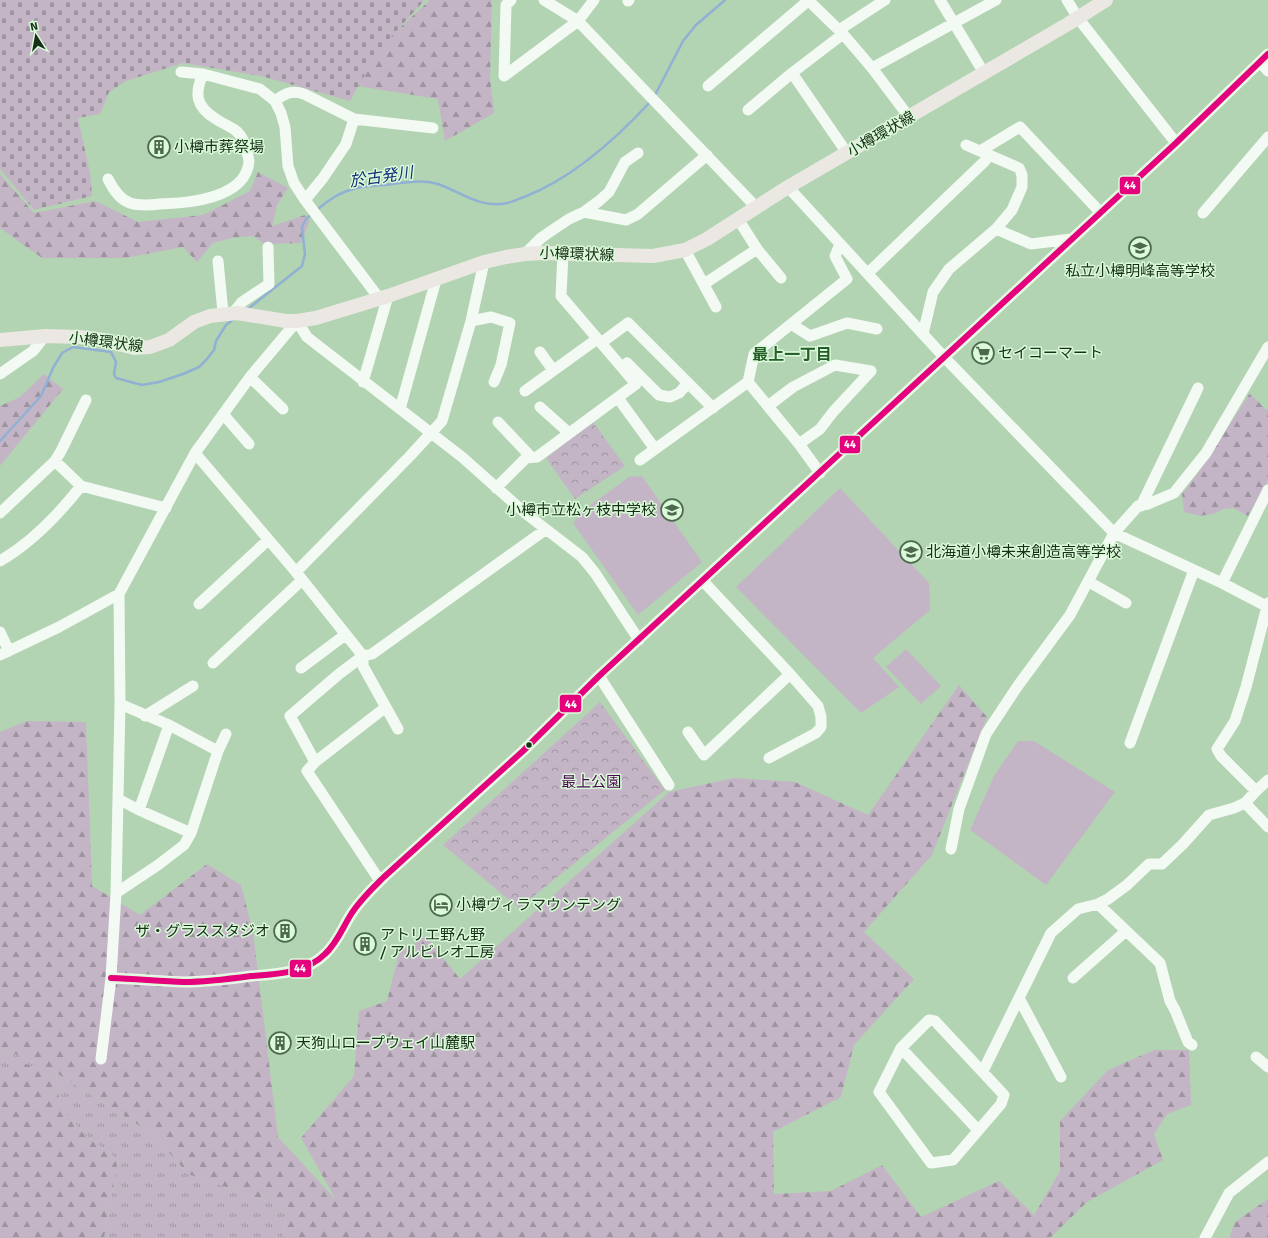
<svg xmlns="http://www.w3.org/2000/svg" width="1268" height="1238" font-family="Signika,'Noto Sans JP',sans-serif">
  <style>
    .grass { fill: url(#grass-tufts) }
    .forest { fill: url(#forest-firs) }
    .cemetery { fill: url(#cemetery-stones) }
    .park { fill: url(#park-crowns) }
    .pitch { fill: #c4b5c6 }
    .lines { fill: none; stroke-linecap: round; stroke-linejoin: round }
    .stream { stroke: #90b0d4; stroke-width: 2.5 }
    .minor { stroke: #f3f9f3; stroke-width: 11 }
    .major { stroke: #ebe8e3; stroke-width: 14 }
    .bus-1-casing { stroke: #dbfada; stroke-width: 9 }
    .bus-1 { stroke: #e5007d; stroke-width: 6 }
    .bus-dot { fill: #162f17; stroke: #dbfada; stroke-width: 1.5 }
    .labels { text-anchor: middle; stroke-width: 3; stroke-linejoin: round; paint-order: stroke }
    .street-label { font-size: 15px; fill: #162f17; stroke: #dbfada }
    .poi-label { font-size: 15px; fill: #162f17; stroke: #dbfada; text-anchor: start }
    .park-label { font-size: 15px; fill: #4b0450; stroke: #dbfada }
    .water-label { font-size: 16px; font-style: italic; fill: #122d79; stroke: #dbfada }
    .neighbourhood-label { font-size: 16px; font-weight: bold; fill: #235d27; stroke: #dbfada }
    .line-badge { stroke: #dbfada; stroke-width: 1.5 }
    .badge-label { font-size: 11px; text-anchor: middle; font-weight: bold; fill: #fff }
  </style>
  <defs>
    <pattern id="grass-tufts" width="24" height="20" patternUnits="userSpaceOnUse"><rect width="24" height="20" fill="#c4b5c6"/><path d="M3 7l-1-3M5 7V3M7 7l1-3M15 17l-1-3M17 17v-4M19 17l1-3" fill="none" stroke="#9e94a0"/></pattern>
    <pattern id="forest-firs" width="22" height="20" patternUnits="userSpaceOnUse"><rect width="22" height="20" fill="#c4b5c6"/><path d="M5 1l3.5 6h-7zM16 11l3.5 6h-7z" fill="#9e94a0"/></pattern>
    <pattern id="cemetery-stones" width="16" height="16" patternUnits="userSpaceOnUse"><rect width="16" height="16" fill="#c4b5c6"/><path d="M2 7V4a2 2 0 0 1 4 0v3zM10 15v-3a2 2 0 0 1 4 0v3z" fill="#9e94a0"/></pattern>
    <pattern id="park-crowns" width="20" height="18" patternUnits="userSpaceOnUse"><rect width="20" height="18" fill="#c4b5c6"/><path d="M2 6a3 3 0 1 1 6 0M12 15a3 3 0 1 1 6 0" fill="none" stroke="#9e94a0"/></pattern>
  </defs>
  <rect width="100%" height="100%" fill="#b2d4b2"/>
  <path class="grass" d="M0,1047L55,1072L154,1135L188,1174L287,1208L283,1238H104L118,1160L84,1134L60,1106L56,1074L0,1076Z"/>
  <path class="forest" d="M430,0H492L490,78L494,113L445,141L438,99L357,86L378,48Z
    M258,172L288,188L277,205L272,226L305,215L310,220L301,243L265,244L253,236L232,238L213,243L197,262L183,247L125,258H42L0,228V174L34,213L95,201L138,222L203,215L250,191Z
    M44,374L63,389L0,466V406L20,397Z
    M1250,393L1265,409H1268V480L1248,516L1233,508L1224,509L1213,514L1200,516L1184,512L1182,494L1198,473Z
    M959,685L987,717L932,855L864,932L914,979L854,1045L841,1097L773,1132L774,1194L831,1191L882,1165L921,1217L999,1181L1034,1215L1060,1171V1121L1108,1070L1154,1050H1189L1191,1105L1167,1114L1154,1134L1163,1160L1087,1202L1050,1238H283L287,1208L188,1174L154,1135L55,1072L0,1047V732L27,721L86,722L92,886L140,915L207,864L241,885L253,932L278,1137L336,1200L301,1138L354,1076L359,1011L387,1001L399,953L426,936L460,979L669,792L734,778L795,782L868,815Z
    M26,1064L56,1074L60,1106L84,1134L118,1160L104,1238H0V1076Z
    M1268,1199V1238H1229L1235,1222Z"/>
  <path class="cemetery" d="M0,0H423V2L378,51L350,101L261,76L183,63L126,81L109,92L100,114L78,118L90,173L92,196L34,210L0,169Z"/>
  <path class="park" d="M593,422L625,466L575,499L546,458Z
    M600,702L665,790L519,908L443,845Z"/>
  <path class="pitch" d="M642,476L702,562L638,615L573,523L582,511L629,477Z
    M840,488L929,583L930,610L873,658L899,687L861,713L736,587Z
    M906,649L941,686L921,704L886,667Z
    M1018,741H1034L1115,792L1046,885L970,830L994,776Z"/>
  <g class="lines">
    <path class="stream" d="M654,97L683,41L696,25L725,0
      M317,210C328,200 342,191 357,188C365,186 375,186 384,185C401,183 420,179 438,184C461,192 480,209 507,203C512,202 518,199 524,197C571,179 617,138 651,101
      M248,309L302,266L305,254L302,227L306,219L312,214
      M0,441L41,396L53,368L62,353L73,347L111,352L116,362L114,374L116,378L142,385L159,382L183,374L199,367L207,359L214,350L216,341L226,325L234,319"/>
    <path class="minor" d="M511,0L506,5L504,76L578,21L594,0
      M544,0L578,21L756,207
      M808,0L843,34L872,68L909,117
      M940,0L984,73
      M1067,0L1078,18L1176,143
      M628,1L629,0
      M839,30L885,0
      M1260,62L1268,71
      M872,68L996,0
      M181,72L203,74L260,89L275,101L281,113L285,127L288,166L294,183L305,200L379,298
      M792,73L847,153
      M708,86L809,0
      M275,101C285,93 292,90 304,94L354,119L433,128
      M748,110L792,73L843,34
      M980,151L1020,127L1100,212
      M108,179C113,189 119,199 130,203C139,206 151,205 160,204C188,203 245,199 249,162C249,160 248,156 247,153C246,145 242,135 235,130C229,126 222,123 216,119C196,107 194,94 203,74
      M788,187L944,357L1114,533L1222,583L1268,607
      M305,200L323,178L346,144L354,119
      M584,212L599,201L609,192L625,162L638,153
      M1203,213L1268,137
      M738,219L757,249L781,278
      M996,229L1031,244L1071,239
      M685,250L716,307
      M525,254L541,238L551,231L569,219L584,212L626,220L638,214L707,155
      M218,261L223,313
      M868,273L985,161L989,155
      M704,284L757,249
      M233,313L242,302L269,284L268,247
      M471,321L491,317L510,323L501,365L494,382
      M791,324L810,336L847,323L877,329
      M923,334L933,292L949,269L996,229L1012,210L1022,187V175L1019,168L966,145
      M601,343L628,323L713,408
      M540,352L553,370
      M622,367L627,363L659,395L670,397L679,393L688,383
      M0,374L33,351L45,336
      M250,377L283,409
      M363,382L388,296
      M748,382L799,444L820,473
      M525,391L597,339
      M618,398L655,449
      M768,406L793,387L835,365L871,371L833,412L820,429L799,444
      M540,407L569,433
      M400,409L436,280
      M223,414L249,444
      M498,422L531,457
      M195,453L296,572L363,656V666L398,729
      M640,460L748,382L754,354L847,279L835,256L840,244
      M55,461L81,486L166,508
      M496,488L526,458L537,457L636,384L561,296L563,253
      M1141,506L1198,388
      M0,513L55,461L61,451L86,400
      M0,561C31,543 59,514 81,486
      M296,572L410,456L442,421L471,321L484,262
      M703,581L790,674L818,706L821,717V727L816,733L769,758
      M1089,582L1126,603
      M1222,583L1268,490
      M199,604L268,540
      M0,632L9,651
      M0,655L59,627L119,594
      M213,663L302,580
      M301,668L345,635
      M599,676L669,785
      M145,716L193,686
      M688,732L704,755L790,674
      M1130,743L1194,570
      M218,751L226,734
      M315,762L386,707
      M1256,791L1221,756L1217,749L1235,721L1246,687L1268,603
      M118,799L139,810L191,833
      M1245,803L1268,827
      M139,810L169,725
      M951,849L959,809L986,734L1017,687L1070,615L1114,533L1138,506L1148,504L1174,493L1206,453L1268,347
      M380,881L307,771L315,762L290,716L339,674L363,656L372,654L545,530
      M116,893L158,865L184,845L191,833L218,751L169,725L120,704
      M1098,904L1160,963L1170,1001L1175,1010L1188,1042L1192,1045
      M111,978C135,979 160,981 184,982C207,982 229,979 251,976C277,974 306,973 325,954C337,943 342,929 350,916C359,901 372,889 384,877L523,751L599,676L1176,143L1268,54
      M1073,978L1126,931
      M1019,998L1061,1077
      M929,1020L935,1021L1004,1095L1001,1104L953,1160L931,1163L879,1092L901,1048Z
      M901,1048L978,1130
      M1256,1057L1268,1067
      M101,1059L111,978L116,893L120,704L119,594L195,453L250,377L297,321L307,337L462,457L525,513L582,557L595,573L639,640
      M983,1071L1051,933L1078,909L1098,904L1108,899L1127,885L1149,864H1162L1183,844L1209,815L1234,808L1245,803L1256,791L1268,780
      M1205,1238L1229,1193L1268,1162"/>
    <path class="major" d="M0,340L45,336L80,337L103,340L134,348L150,347L169,340L194,322L210,316L237,313L286,321H297L316,318L388,296L484,262L506,257L525,254L544,253L653,256L685,250L707,239L788,187L1068,24L1106,0"/>
    <g class="bus-1-casing">
      <path id="bus-1" d="M111,978C135,979 160,981 184,982C207,982 229,979 251,976C277,974 306,973 325,954C337,943 342,929 350,916C359,901 372,889 384,877L523,751L599,676L1176,143L1268,54"/>
    </g>
    <use href="#bus-1" class="bus-1"/>
  </g>
  <defs>
    <g id="building-ring" transform="scale(1.15)"><circle r="9.5" fill="#dbfada" stroke="#4d694d" stroke-width="1.5"/><path d="M-4-6H4V6H1V3H-1V6H-4ZM-2.5-4.3h1.7v1.8h-1.7ZM.8-4.3h1.7v1.8H.8ZM-2.5-1h1.7V.8h-1.7ZM.8-1h1.7V.8H.8Z" fill="#4d694d"/></g>
    <g id="school-ring" transform="scale(1.15)"><circle r="9.5" fill="#dbfada" stroke="#4d694d" stroke-width="1.5"/><path d="M0-5L7-2L0 1L-7-2ZM-4 1L0 2.5L4 1V4Q0 6-4 4Z" fill="#4d694d"/></g>
    <g id="supermarket-ring" transform="scale(1.15)"><circle r="9.5" fill="#dbfada" stroke="#4d694d" stroke-width="1.5"/><path d="M-6-5.5h2.5l.6 2H6L4.5 2H-2.5L-4.4-4H-6ZM-1.5 3.2a1.3 1.3 0 1 0 .1 0ZM3 3.2a1.3 1.3 0 1 0 .1 0Z" fill="#4d694d"/></g>
    <g id="hotel-ring" transform="scale(1.15)"><circle r="9.5" fill="#dbfada" stroke="#4d694d" stroke-width="1.5"/><path d="M-6-4.5h1.5V1H6V5H4.5V3h-9V5H-6ZM-4 0a1.8 1.8 0 1 1 3.6 0ZM.5 0V-2.5h3Q6-2.5 6 0Z" fill="#4d694d"/></g>
  </defs>
  <g fill-rule="evenodd">
    <use href="#building-ring" x="159" y="147"/>
    <use href="#school-ring" x="1140" y="248"/>
    <use href="#supermarket-ring" x="983" y="353"/>
    <use href="#school-ring" x="672" y="510"/>
    <use href="#school-ring" x="911" y="552"/>
    <use href="#hotel-ring" x="441" y="905"/>
    <use href="#building-ring" x="285" y="931"/>
    <use href="#building-ring" x="365" y="944"/>
    <use href="#building-ring" x="280" y="1043"/>
  </g>
  <circle class="bus-dot" cx="529" cy="745" r="3.5"/>
  <g class="labels">
    <g class="street-label">
      <text transform="translate(881 134) rotate(-30)" y="5">小樽環状線</text>
      <text transform="translate(577 254) rotate(2)" y="5">小樽環状線</text>
      <text transform="translate(106 342) rotate(7)" y="5">小樽環状線</text>
    </g>
    <g class="poi-label">
      <text x="174" y="152">小樽市葬祭場</text>
      <text x="1140" y="276" text-anchor="middle">私立小樽明峰高等学校</text>
      <text x="998" y="358">セイコーマート</text>
      <text x="656" y="515" text-anchor="end">小樽市立松ヶ枝中学校</text>
      <text x="926" y="557">北海道小樽未来創造高等学校</text>
      <text x="456" y="910">小樽ヴィラマウンテング</text>
      <text x="270" y="936" text-anchor="end">ザ・グラススタジオ</text>
      <text x="380" y="940">アトリエ野ん野<tspan x="380" dy="17">/ アルビレオ工房</tspan></text>
      <text x="296" y="1048">天狗山ロープウェイ山麓駅</text>
    </g>
    <g class="park-label">
      <text x="591" y="787">最上公園</text>
    </g>
    <g class="water-label">
      <text transform="translate(381 176) rotate(-8)" y="6">於古発川</text>
    </g>
    <g class="neighbourhood-label">
      <text x="792" y="360">最上一丁目</text>
    </g>
  </g>
  <g class="line-badge">
    <rect x="1119" y="176" width="22" height="19" rx="4" fill="#e5007d"/>
    <rect x="839" y="435" width="22" height="19" rx="4" fill="#e5007d"/>
    <rect x="559" y="694" width="23" height="19" rx="4" fill="#e5007d"/>
    <rect x="289" y="959" width="23" height="19" rx="4" fill="#e5007d"/>
  </g>
  <g class="badge-label">
    <text x="1130" y="189">44</text>
    <text x="850" y="448">44</text>
    <text x="571" y="708">44</text>
    <text x="300" y="972">44</text>
  </g>
  <g transform="translate(36 36) rotate(349)" stroke="#dbfada" stroke-width="3" paint-order="stroke">
  <path d="M0-3L7 15L0 10L-7 15Z" fill="#162f17"/>
  <text y="-6" font-size="11" font-weight="bold" text-anchor="middle" fill="#162f17">N</text>
  </g>
</svg>
